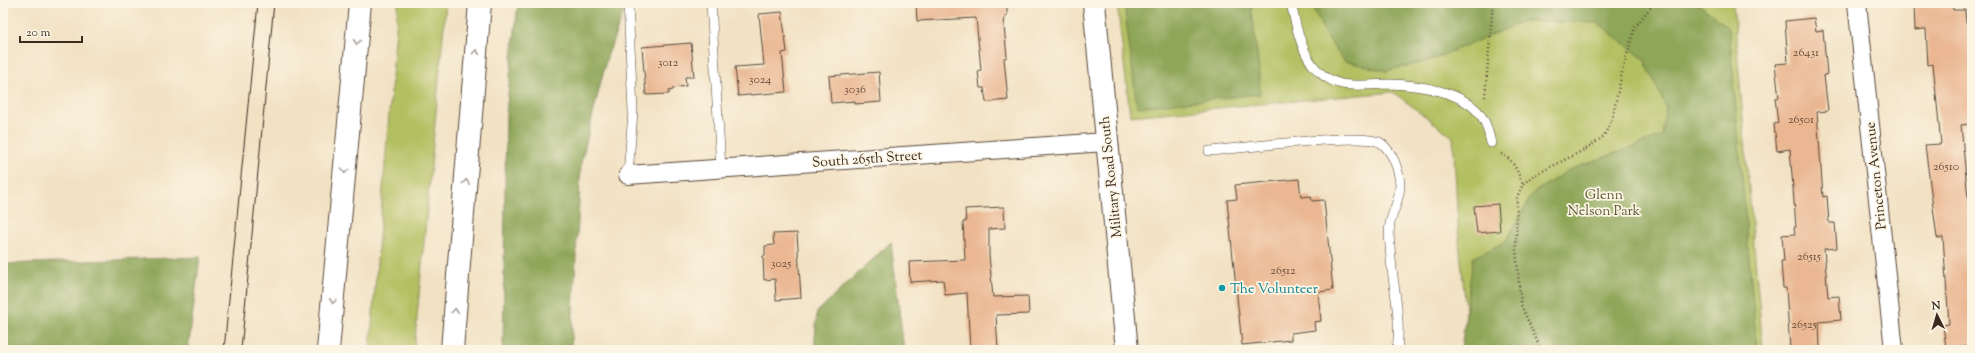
<svg xmlns="http://www.w3.org/2000/svg" width="1975" height="353" font-family="'Sorts Mill Goudy',serif">
  <style>
    .green { fill: #b3c062; stroke: #777540 }
    .forest { fill: #8ea658; stroke: #64683b }
    .building { fill: #eab792 }
    .lines { fill: none; stroke-linecap: round; stroke-linejoin: round }
    .service-casing { stroke: #564637; stroke-width: 10 }
    .minor-casing { stroke: #564637; stroke-width: 20 }
    .secondary-casing { stroke: #564637; stroke-width: 24 }
    .motorway-casing { stroke: #564637; stroke-width: 24 }
    .path { stroke: #564637; stroke-width: 2.5; stroke-dasharray: 1 3; stroke-linecap: butt }
    .service { stroke: #fff; stroke-width: 9 }
    .minor { stroke: #fff; stroke-width: 18 }
    .secondary { stroke: #fff; stroke-width: 22 }
    .motorway { stroke: #fff; stroke-width: 22 }
    .tram { stroke: #3b2a1e; stroke-width: 1 }
    .oneway { stroke: #a79f9a }
    .culture-dot { fill: #0f9aa8; stroke: #fcf5e5; stroke-width: 1.5 }
    .labels { text-anchor: middle; stroke-width: 3.5; stroke-linejoin: round; paint-order: stroke }
    .number-label { font-size: 12px; fill: #674d3b }
    .street-label { font-size: 14px; fill: #3b2a1e; stroke: #fcf5e5 }
    .park-label { font-size: 14px; fill: #5f5732; stroke: #fcf5e5 }
    .culture-label { font-size: 14px; fill: #0d838f; stroke: #fcf5e5; text-anchor: start }
  </style>
  <rect width="100%" height="100%" fill="#fcf5e5"/>
  <filter id="ink" filterUnits="userSpaceOnUse"><feTurbulence type="fractalNoise" baseFrequency=".025" numOctaves="2"/><feDisplacementMap in="SourceGraphic" scale="8" xChannelSelector="R" yChannelSelector="G"/><feConvolveMatrix kernelMatrix="1 2 1 2 8 2 1 2 1" color-interpolation-filters="sRGB"/></filter>
  <filter id="wash" filterUnits="userSpaceOnUse"><feTurbulence type="fractalNoise" baseFrequency=".012" numOctaves="4" result="noise"/><feDisplacementMap in="SourceGraphic" scale="16" xChannelSelector="R" yChannelSelector="G"/><feGaussianBlur stdDeviation="0.9" result="paint"/><feColorMatrix in="noise" values="0 0 0 0 0 0 0 0 0 0 0 0 0 0 0 0 0 1.4 0 .05"/><feComposite in="paint" operator="in"/></filter>
  <g filter="url(#wash)">
    <rect width="100%" height="100%" fill="#f2e2c4"/>
    <path class="green" d="M398,3H446L414,350H370Z
      M1117,3H1733L1763,350H1470L1459,241L1453,137L1393,92L1130,116Z"/>
    <path class="forest" d="M518,3H627L607,57L581,163L571,350H503L506,113Z
      M1124,3H1251L1259,71L1260,94L1137,107Z
      M1311,3H1695L1701,6L1729,28L1757,350H1461L1473,258L1506,241L1533,193L1569,170L1662,136L1666,107L1644,59L1598,23L1524,21L1429,61L1386,71L1344,61L1326,36Z
      M891,242L904,350H814L817,312Z
      M200,257L188,350H3V264Z"/>
    <g id="blocks">
      <path class="building" d="M916,3H1007V16L1005,17L1004,26L1007,57L1004,58L1008,100L986,102L984,88H980L978,71L981,70L976,18L917,21Z
        M1952,3L1953,10H1965L1966,23H1971V124L1961,125L1970,220H1972V345L1946,348L1943,325L1949,324L1943,237L1937,238L1925,145L1941,144L1933,64L1928,65L1926,29L1915,30L1914,5Z
        M782,12L787,52L782,53L786,92L738,96L735,67L764,65L759,14Z
        M1814,18L1816,31L1823,30L1827,74L1824,75L1828,111L1817,112L1823,197L1827,196L1829,223H1835L1837,248L1824,249L1828,297L1839,296L1841,320L1819,322L1820,348L1790,350L1786,288H1783L1781,261H1784L1782,235L1795,234L1794,227H1796L1790,149L1777,151L1774,124L1778,123L1775,98H1779L1775,64L1788,63L1785,21Z
        M691,43L694,77H685L686,86L673,88V90L669,91V94L646,95L642,47Z
        M879,72L881,102L855,104V101L831,103L829,76Z
        M1299,179L1301,197L1311,196L1312,201L1324,200L1333,290L1318,292L1321,321L1314,322L1315,330L1291,333V340L1242,345L1227,200L1237,199L1235,185Z
        M1498,204L1500,231L1477,233L1474,206Z
        M1004,207L1005,228L989,229V255L993,297L1028,296L1029,314L996,315L998,350H970L967,293L945,295L943,280L910,282L909,262L965,260L963,222H966L965,209Z
        M797,233L801,298L776,300L775,279L764,280L763,256H765V246L774,245L773,234Z"/>
    </g>
  </g>
  <g filter="url(#ink)">
    <use href="#blocks" fill-opacity="0" stroke="#564637" stroke-width="1"/>
    <g class="lines">
      <g class="service-casing">
        <path id="service" d="M628,3L633,112L628,175
          M711,3L721,168
          M1291,3C1295,22 1300,47 1312,64C1334,93 1359,84 1390,84C1418,85 1465,91 1482,117C1487,124 1489,134 1491,143
          M1209,151C1235,149 1365,131 1381,143C1393,152 1399,170 1400,185C1400,199 1393,211 1390,223C1389,230 1389,238 1390,245C1391,279 1402,315 1397,350"/>
      </g>
      <g class="minor-casing">
        <path id="minor" d="M1857,3L1894,350
          M628,175L1106,142"/>
      </g>
      <g class="secondary-casing">
        <path id="secondary" d="M1094,3L1127,350"/>
      </g>
      <g class="motorway-casing">
        <path id="motorway" d="M328,350L360,3
          M452,350L480,3"/>
      </g>
      <path class="path" d="M1485,97L1493,3
        M1501,154C1513,158 1518,173 1523,184
        M1541,350L1521,305L1516,250L1517,197L1523,184L1533,176L1588,148L1604,136L1612,119L1623,68L1635,27L1654,3"/>
      <use href="#service" class="service"/>
      <use href="#minor" class="minor"/>
      <use href="#secondary" class="secondary"/>
      <use href="#motorway" class="motorway"/>
      <path class="tram" d="M224,350L258,3
        M241,350L274,3"/>
    </g>
    <defs><path id="oneway-chevron" d="M-2-3.5L2.5 0L-2 3.5" fill="none" stroke-width="1.6" stroke-linecap="round" stroke-linejoin="round"/></defs>
    <g class="oneway">
      <use href="#oneway-chevron" transform="translate(357 42) rotate(95)"/>
      <use href="#oneway-chevron" transform="translate(476 52) rotate(-85)"/>
      <use href="#oneway-chevron" transform="translate(345 171) rotate(95)"/>
      <use href="#oneway-chevron" transform="translate(466 182) rotate(-85)"/>
      <use href="#oneway-chevron" transform="translate(333 301) rotate(95)"/>
      <use href="#oneway-chevron" transform="translate(455 311) rotate(-85)"/>
    </g>
  </g>
  <circle class="culture-dot" cx="1222" cy="288" r="4"/>
  <g class="labels">
    <g class="number-label">
      <text x="1806" y="56">26431</text>
      <text x="668" y="66">3012</text>
      <text x="760" y="83">3024</text>
      <text x="855" y="93">3036</text>
      <text x="1801" y="123">26501</text>
      <text x="1946" y="170">26510</text>
      <text x="1809" y="260">26515</text>
      <text x="781" y="267">3025</text>
      <text x="1283" y="274">26512</text>
      <text x="1804" y="328">26525</text>
    </g>
    <g class="street-label">
      <text transform="translate(867 158) rotate(-4)" y="5">South 265th Street</text>
      <text transform="translate(1875 176) rotate(-96)" y="5">Princeton Avenue</text>
      <text transform="translate(1110 177) rotate(-96)" y="5">Military Road South</text>
    </g>
    <g class="park-label">
      <text x="1604" y="199">Glenn<tspan x="1604" dy="16">Nelson Park</tspan></text>
    </g>
    <g class="culture-label">
      <text x="1230" y="293">The Volunteer</text>
    </g>
  </g>
  <rect width="1975" height="353" fill="none" stroke="#fcf5e5" stroke-width="16"/>
  <g transform="translate(1937 315) rotate(355)" stroke="#fcf5e5" stroke-width="3" paint-order="stroke">
  <path d="M0-3L7 15L0 10L-7 15Z" fill="#3b2a1e"/>
  <text y="-6" font-size="11" font-weight="bold" text-anchor="middle" fill="#3b2a1e">N</text>
  </g>
  <path d="M20 36v6h62v-6" fill="none" stroke="#3b2a1e" stroke-width="2"/>
  <text x="26" y="36" font-size="12" fill="#3b2a1e" stroke="#fcf5e5" stroke-width="3" paint-order="stroke">20 m</text>
</svg>
